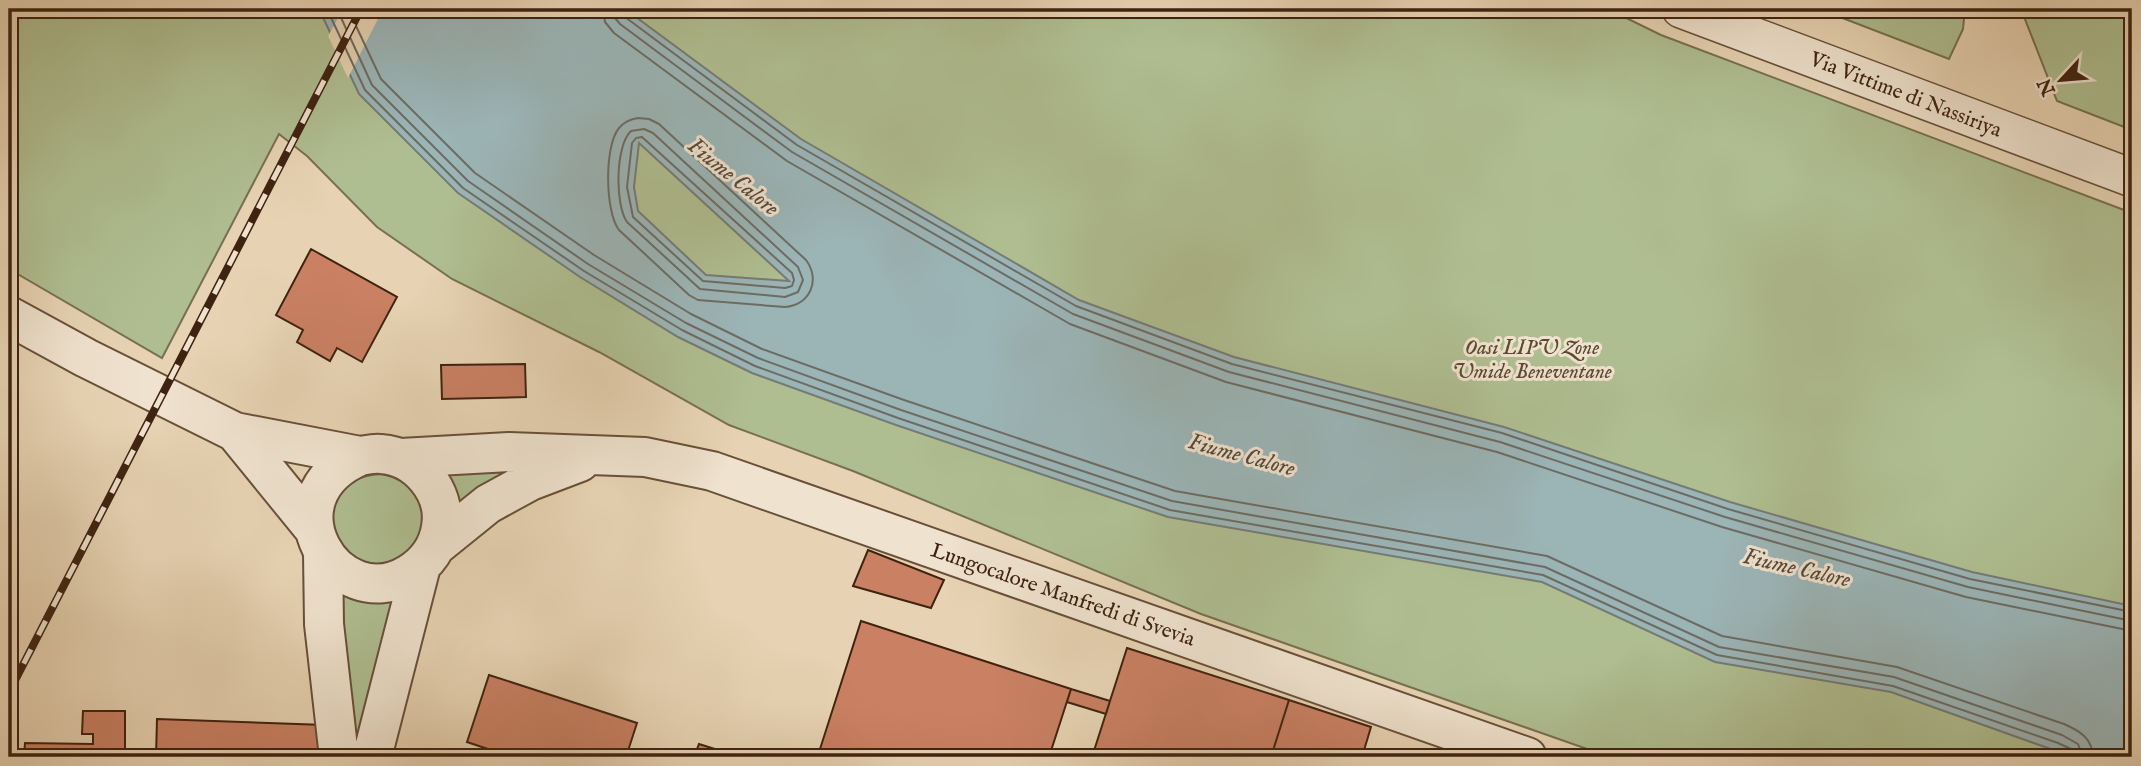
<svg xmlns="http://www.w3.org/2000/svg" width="2141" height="766" font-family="'IM FELL English',serif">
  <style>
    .green { fill: #afbe91; stroke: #777051; stroke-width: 2 }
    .water { fill: #9bb5b7; stroke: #767b75; stroke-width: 2; fill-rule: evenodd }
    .pier { fill: #e7d3b3 }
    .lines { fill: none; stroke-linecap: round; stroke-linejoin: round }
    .shore { stroke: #6d6c64; stroke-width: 2 }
    .building { fill: #c98063; stroke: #3f2311; stroke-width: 2 }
    .minor-casing { stroke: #694f3a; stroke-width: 40 }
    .tertiary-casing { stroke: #694f3a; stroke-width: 42 }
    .minor { stroke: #efe2ce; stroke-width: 37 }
    .tertiary { stroke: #efe2ce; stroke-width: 38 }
    .rail-casing { stroke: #3f2311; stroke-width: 8 }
    .rail { stroke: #efe2ce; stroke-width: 5; stroke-dasharray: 16; stroke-linecap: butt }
    .labels { text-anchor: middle; stroke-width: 6; stroke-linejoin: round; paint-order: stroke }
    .street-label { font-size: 21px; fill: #3f2311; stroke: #efe2ce }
    .park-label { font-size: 21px; font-style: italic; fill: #5b4a31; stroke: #efe2ce }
    .water-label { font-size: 23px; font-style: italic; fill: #56483a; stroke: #efe2ce }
  </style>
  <rect width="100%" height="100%" fill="#e7d3b3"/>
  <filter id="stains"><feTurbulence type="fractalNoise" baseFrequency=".00286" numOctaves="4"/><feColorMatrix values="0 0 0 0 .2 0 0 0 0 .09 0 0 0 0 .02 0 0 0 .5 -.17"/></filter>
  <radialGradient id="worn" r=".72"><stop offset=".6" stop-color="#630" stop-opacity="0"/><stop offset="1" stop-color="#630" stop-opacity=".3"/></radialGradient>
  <path class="green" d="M9,9H1608L1661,35L2132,213V757H1610L1201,614L853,471L729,425L599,352L452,279L377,227L307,156L279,134L162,358L9,269Z
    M1819,9H1965L1963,29L1949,59Z
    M2021,9H2132V130L2057,101Z
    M518,466L459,519L441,472Z
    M381,474C414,481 418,495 426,525L404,564L360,568L331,534C333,496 337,478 381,474Z
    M335,591C357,600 376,604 399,600L355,755Z"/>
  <path class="water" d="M319,9H625L801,139L1079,300L1234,357L1504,427L1730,502L1972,572L2132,606V757H2073L1891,692L1715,662L1542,582L1168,517L896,425L752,373L678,337L580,277L458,193L359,94ZM639,143L789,281L706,275L638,211L634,187Z"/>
  <path class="pier" d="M343,9H383L348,78L328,36Z"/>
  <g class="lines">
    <path class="shore" d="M327,9L365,90L463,188L584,271L682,330L755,366L898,418L1170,510L1543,575L1717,655L1893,686L2058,743L2071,749L2074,757
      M337,9L372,85L468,181L588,264L686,323L758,358L901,410L1172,501L1545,567L1719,647L1894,677L2062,735L2078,744L2083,757
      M348,9L381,79L475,173L594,255L691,314L762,349L904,400L1175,491L1547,556L1722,636L1897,667L2064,724C2080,731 2092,738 2093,757
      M603,9L605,22L614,33L787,161L1070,324L1226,382L1497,452L1722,527L1966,597L2132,631
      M613,9L615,18L620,24L792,152L1073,314L1229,372L1500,442L1725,517L1968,587L2132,621
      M622,9L625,17L797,145L1076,306L1232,364L1502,433L1728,509L1970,579L2132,612
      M638,118L649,119L659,124L806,260C821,280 810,305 785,307L698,300L689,295L619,230C605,212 604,146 619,128C624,122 630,119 638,118Z
      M644,129L653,133L798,267L803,280L798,292L785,297L700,289L627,222C615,205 615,146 631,131Z
      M642,137L792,273L794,280L792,286L785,288L703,281L633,217L627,187L632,143L636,138Z"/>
  </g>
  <path class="building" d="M311,249L397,297L362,362L337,348L330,361L297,342L303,330L276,315Z
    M525,364L526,397L442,399L441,365Z
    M868,550L944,580L931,608L853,586Z
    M861,621L1071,689L1049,757H845L820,749Z
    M1127,648L1289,700L1271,757H1092Z
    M489,675L637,723L626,757H512L467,742Z
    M1071,689L1110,701L1106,714L1067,702Z
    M1289,700L1371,727L1362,757H1271Z
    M83,711H125V757H24L25,743L93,744V734H82Z
    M157,719L325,725L324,757H156Z
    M699,744L740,757H694Z"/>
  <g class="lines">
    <g class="minor-casing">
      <path id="minor" d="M1681,9L2132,178"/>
    </g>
    <g class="tertiary-casing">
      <path id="tertiary" d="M9,316L86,358L235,432L360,456C367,455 374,453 381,454C417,456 447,492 441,527C438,548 427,563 409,574C337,618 263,498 360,456
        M235,432L314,529
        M401,458L509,452L645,457L712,471L1527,757
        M436,546L488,504L530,481L580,462
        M323,554L324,624L339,757
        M372,757L421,566"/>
    </g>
    <use href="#minor" class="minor"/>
    <use href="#tertiary" class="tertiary"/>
    <g class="rail-casing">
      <path id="rail" d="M9,692L361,9"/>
    </g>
    <use href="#rail" class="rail"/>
  </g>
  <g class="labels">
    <g class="street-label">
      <text transform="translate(1906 94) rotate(21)" y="7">Via Vittime di Nassiriya</text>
      <text transform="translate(1063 594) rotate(19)" y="7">Lungocalore Manfredi di Svevia</text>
    </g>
    <g class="park-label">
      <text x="1532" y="354">Oasi LIPU Zone<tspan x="1532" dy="24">Umide Beneventane</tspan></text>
    </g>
    <g class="water-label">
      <text transform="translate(734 176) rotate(39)" y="8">Fiume Calore</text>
      <text transform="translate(1242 454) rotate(15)" y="8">Fiume Calore</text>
      <text transform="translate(1797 567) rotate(13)" y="8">Fiume Calore</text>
    </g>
  </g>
  <rect width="2141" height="766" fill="none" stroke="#e7d3b3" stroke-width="35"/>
  <rect x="10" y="10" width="2120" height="745" fill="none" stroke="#3f2311" stroke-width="3.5"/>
  <rect x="18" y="18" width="2106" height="731" fill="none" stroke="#3f2311" stroke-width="2"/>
  <g transform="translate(2061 80) rotate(244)" stroke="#efe2ce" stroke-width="5" paint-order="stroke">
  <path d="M0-5L12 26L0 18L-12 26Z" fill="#3f2311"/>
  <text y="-10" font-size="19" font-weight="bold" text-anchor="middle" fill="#3f2311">N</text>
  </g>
  <rect width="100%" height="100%" filter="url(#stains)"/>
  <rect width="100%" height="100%" fill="url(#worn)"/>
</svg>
